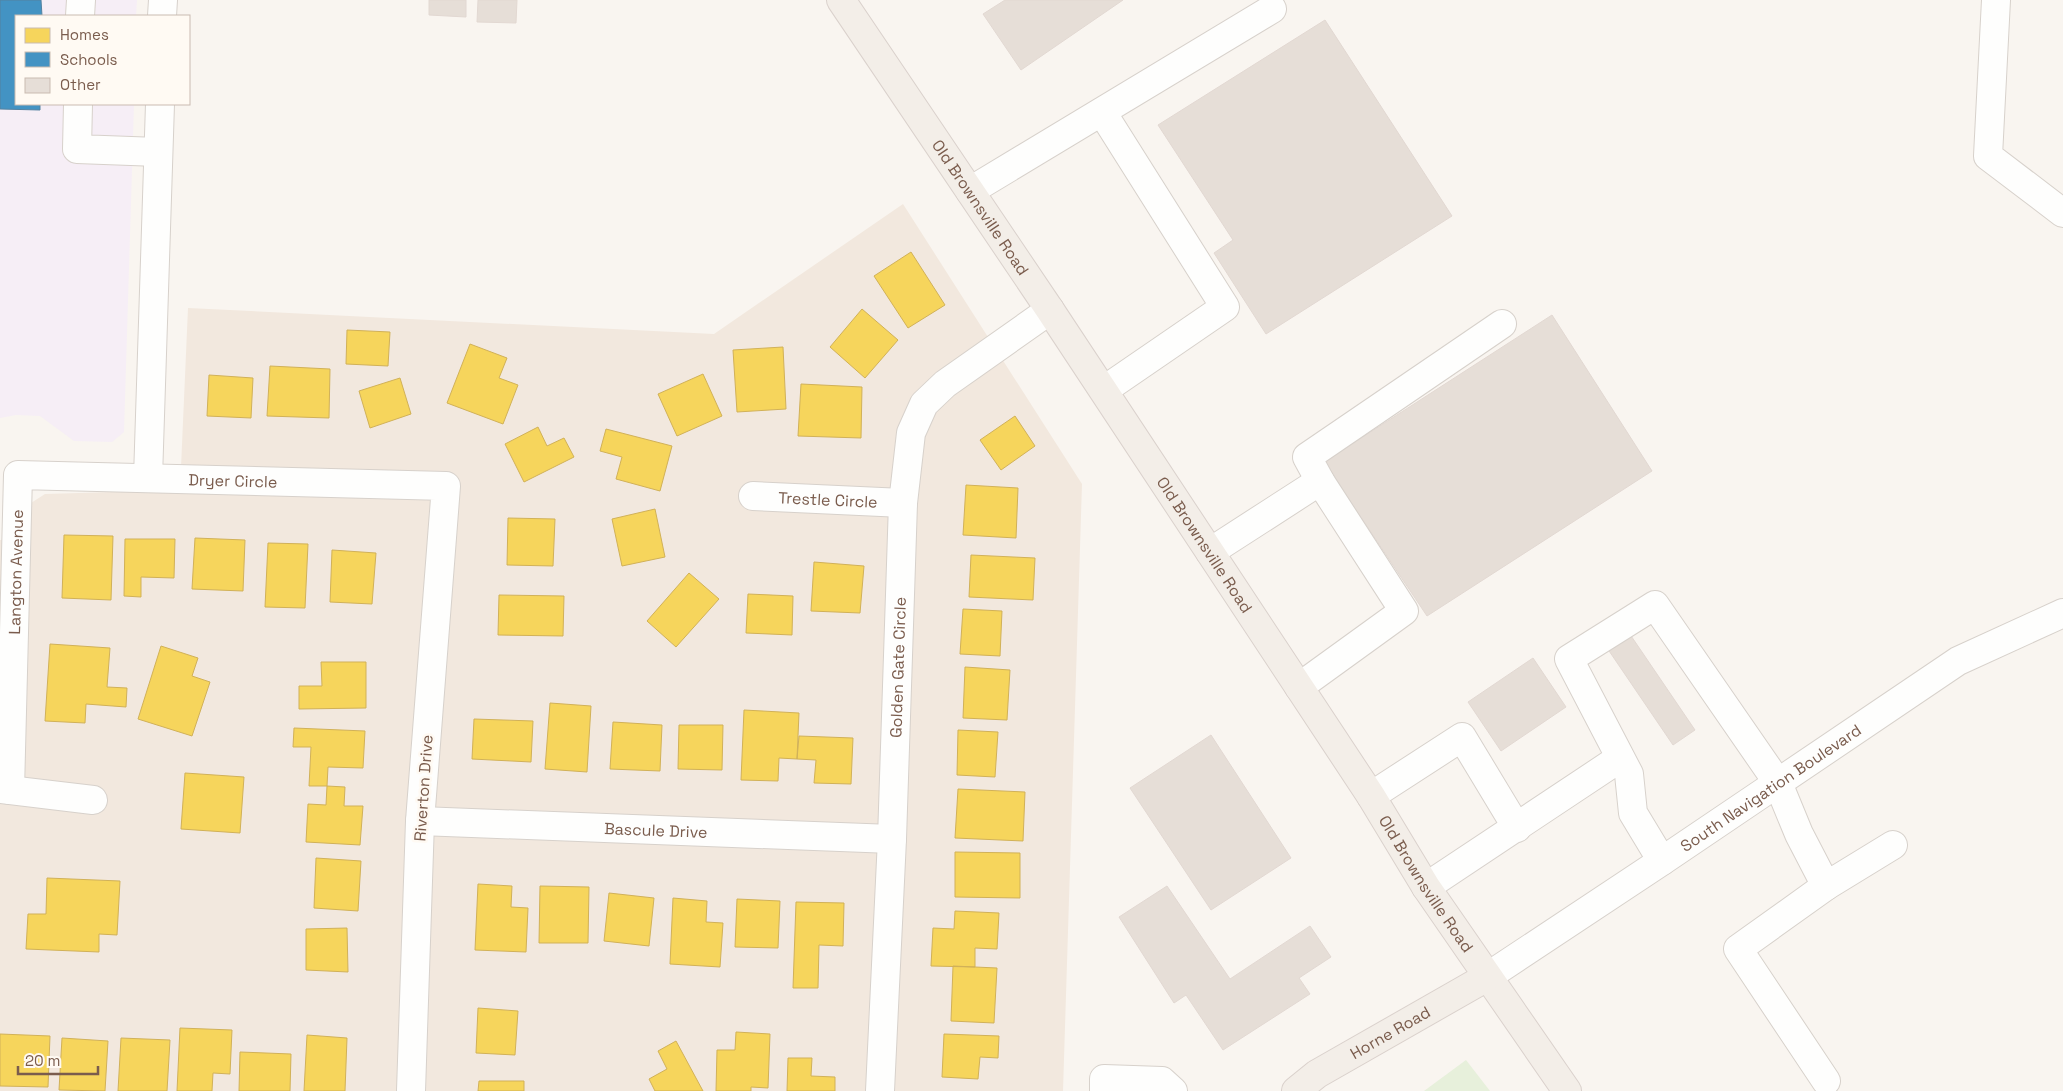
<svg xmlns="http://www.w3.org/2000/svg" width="2063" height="1091" font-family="'Space Grotesk',sans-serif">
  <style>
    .residential { fill: #f2e8de }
    .education { fill: #f6eef6 }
    .green { fill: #e7f0db }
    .homes { fill: #f6d55c; stroke: #d1b158 }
    .schools { fill: #4393c3; stroke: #5482a0 }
    .building { fill: #e6ded7; stroke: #e2d8d2 }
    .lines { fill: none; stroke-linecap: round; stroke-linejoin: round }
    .minor-casing { stroke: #d7d1cb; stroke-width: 30 }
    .major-casing { stroke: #dad1cc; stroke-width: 30 }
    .minor { stroke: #fefefd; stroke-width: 28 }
    .major { stroke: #f3eee8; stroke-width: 28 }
    .labels { text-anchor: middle; stroke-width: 5; stroke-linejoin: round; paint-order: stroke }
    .street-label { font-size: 16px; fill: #7a5c4d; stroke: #fffaf3 }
  </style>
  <rect width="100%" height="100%" fill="#f9f5f0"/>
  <path class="residential" d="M903,204L1082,484L1063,1091H0V540L28,539L31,503L45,494L180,490L188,308L714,334Z"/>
  <path class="education" d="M0,0H137L136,16H16V104H134L124,432L112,442L74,441L40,416L16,415L0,418Z"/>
  <path class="green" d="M1466,1060L1490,1091H1424Z"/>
  <path class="homes" d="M911,252L945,305L908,328L874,276Z
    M862,309L898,340L865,378L830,347Z
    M347,330L390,332L388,366L346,364Z
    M470,344L507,358L499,378L518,385L503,424L447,403Z
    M783,347L786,409L737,412L733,350Z
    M270,366L330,369L329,418L267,416Z
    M703,374L722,416L677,436L658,394Z
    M209,375L253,378L251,418L207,416Z
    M400,378L411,414L370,428L359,391Z
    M801,384L862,387L861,438L798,436Z
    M1015,416L1035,446L1001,470L980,440Z
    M538,427L547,446L564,438L574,457L524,482L505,444Z
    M606,429L672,446L660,491L616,479L622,457L600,451Z
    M966,485L1018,488L1016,538L963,535Z
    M655,509L665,557L622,566L612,519Z
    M508,518L555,519L553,566L507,565Z
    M64,535L113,536L111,600L62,598Z
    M195,538L245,540L243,591L192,589Z
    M125,539H175L174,578L141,577V597L124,596Z
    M268,543L308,544L305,608L265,607Z
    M332,550L376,553L372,604L330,602Z
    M971,555L1035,558L1033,600L969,597Z
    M814,562L864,566L860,613L811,611Z
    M689,573L719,599L676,647L647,621Z
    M748,594L793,596L792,635L746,633Z
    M499,595L564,596L563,636L498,635Z
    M963,609L1002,611L1000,656L960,654Z
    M50,644L110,648L107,687L127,688L126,707L86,704L85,723L45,721Z
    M161,646L198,658L192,676L210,682L192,736L138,719Z
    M321,662H366V708L299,709V686H322Z
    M965,667L1010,670L1007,720L963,718Z
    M550,703L591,706L587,772L545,769Z
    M744,710L799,713L797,759L779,758L778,781L741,780Z
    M474,719L533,721L531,762L472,759Z
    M613,722L662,725L660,771L610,769Z
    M679,725H723L722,770L678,769Z
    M294,728L365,731L363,768L328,767L327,786H309L311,747H293Z
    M958,730L998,732L995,777L957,775Z
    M799,736L853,738L851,784L814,783L816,760L797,759Z
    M185,773L244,777L240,833L181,829Z
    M327,786L345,787L344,806H363L360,845L306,842L308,804L326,805Z
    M958,789L1025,792L1023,841L955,838Z
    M955,852L1020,853V898L955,897Z
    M316,858L361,861L358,911L314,908Z
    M47,878L120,881L117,935L99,934V952L26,949L28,914H46Z
    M478,884L512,886L511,907L528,908L526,952L475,950Z
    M540,886L589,887L588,943H539Z
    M609,893L654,898L649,946L604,941Z
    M673,898L707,901L706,922L723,923L720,967L670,964Z
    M737,899L780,901L778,948L735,947Z
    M796,902L844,903L843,946L819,945L818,988H793Z
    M955,911L999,913L997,949L975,948V967L931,966L933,928L954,929Z
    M347,928L348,972L306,970V929Z
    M953,966L997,968L994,1023L951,1021Z
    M478,1008L518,1011L515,1055L476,1053Z
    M180,1028L232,1030L230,1074L213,1073L212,1091H177Z
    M736,1032L770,1034L768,1088L751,1087V1091H716L717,1050H735Z
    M0,1034L50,1036L48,1087L0,1086Z
    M944,1034L999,1036L998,1058L980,1057L978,1079L942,1077Z
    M307,1035L347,1038L345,1091H304Z
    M62,1038L108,1041L105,1091L59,1090Z
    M121,1038L170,1040L167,1091H118Z
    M676,1041L703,1091H655L649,1079L667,1069L658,1051Z
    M240,1052L291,1054L290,1091H239Z
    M788,1058H812L811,1076L835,1077V1091H787Z
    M479,1081H524V1091H478Z"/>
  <path class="schools" d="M0,0H41L42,16H16V104H40V110L0,109Z"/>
  <path class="building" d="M429,0H466V17L429,15Z
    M478,0H517L516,23L477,22Z
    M1005,0H1123L1021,70L983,14Z
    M1325,20L1452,216L1266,334L1214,253L1233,240L1158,125Z
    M1552,315L1652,471L1427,616L1324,462Z
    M1625,627L1695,730L1673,745L1603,642Z
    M1533,658L1566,707L1501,751L1468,702Z
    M1211,735L1291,858L1211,910L1130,788Z
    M1167,886L1230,979L1310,926L1331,957L1299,978L1310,994L1223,1050L1186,995L1174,1003L1119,917Z"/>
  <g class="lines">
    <g class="minor-casing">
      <g id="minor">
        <path d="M1996,0L1988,156L2063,213"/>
        <path d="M80,16L81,0"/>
        <path d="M162,16L163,0"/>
        <path d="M78,104L77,149L158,152"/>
        <path d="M1102,112L1225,307L1104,390"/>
        <path d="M970,191L1272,9"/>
        <path d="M148,478L160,104"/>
        <path d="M1320,481L1307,457L1502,324"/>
        <path id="s1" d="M753,496L903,503"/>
        <path d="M1210,552L1320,481L1404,611L1299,687"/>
        <path d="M0,789L93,800"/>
        <path id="s2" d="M10,790L18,475L446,486L420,821L411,1091"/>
        <path d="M1371,796L1462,737L1517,828"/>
        <path id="s3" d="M420,821L892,839"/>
        <path d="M1662,861L1633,813L1629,774L1569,659L1655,605L1778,783L1799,834L1826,886L1893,845"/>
        <path d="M1426,887L1620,758"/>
        <path id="s4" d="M1487,977L1662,861L1958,661L2063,613"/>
        <path d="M1826,1081L1738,949L1826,886"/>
        <path id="s5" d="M880,1091L892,839L903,503L911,433L924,404L945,384L1050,310"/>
        <path d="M1104,1091V1079L1162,1081L1173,1091"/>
      </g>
    </g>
    <g class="major-casing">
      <g id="major">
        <path id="s6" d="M841,0L1050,310L1299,687L1371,796L1426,887L1567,1091"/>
        <path id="s7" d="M1296,1091L1317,1074L1487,977"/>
      </g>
    </g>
    <use href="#minor" class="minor"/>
    <use href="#major" class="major"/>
  </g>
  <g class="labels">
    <g class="street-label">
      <text dy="6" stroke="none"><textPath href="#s6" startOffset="250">Old Brownsville Road</textPath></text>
      <text dy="6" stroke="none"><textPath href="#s2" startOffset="530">Dryer Circle</textPath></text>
      <text dy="6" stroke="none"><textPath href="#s1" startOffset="75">Trestle Circle</textPath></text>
      <text dy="6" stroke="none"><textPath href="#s6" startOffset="655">Old Brownsville Road</textPath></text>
      <text dy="6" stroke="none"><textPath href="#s2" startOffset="218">Langton Avenue</textPath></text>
      <text dy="6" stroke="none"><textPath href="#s5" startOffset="424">Golden Gate Circle</textPath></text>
      <text transform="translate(423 788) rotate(-86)" y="6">Riverton Drive</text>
      <text dy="6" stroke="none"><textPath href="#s4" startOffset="341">South Navigation Boulevard</textPath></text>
      <text dy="6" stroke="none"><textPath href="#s3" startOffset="236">Bascule Drive</textPath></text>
      <text dy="6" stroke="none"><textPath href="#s6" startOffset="1060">Old Brownsville Road</textPath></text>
      <text dy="6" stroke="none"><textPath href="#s7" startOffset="111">Horne Road</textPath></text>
    </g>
  </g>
  <rect x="15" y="15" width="175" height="90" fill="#fffaf3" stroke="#cabbb1"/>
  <rect x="25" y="28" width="25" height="15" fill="#f6d55c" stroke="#cabbb1"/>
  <text x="60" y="40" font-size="15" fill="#7a5c4d">Homes</text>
  <rect x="25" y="52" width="25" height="15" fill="#4393c3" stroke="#cabbb1"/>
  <text x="60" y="65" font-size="15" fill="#7a5c4d">Schools</text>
  <rect x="25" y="78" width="25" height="15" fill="#e6ded7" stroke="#cabbb1"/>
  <text x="60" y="90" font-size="15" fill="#7a5c4d">Other</text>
  <path d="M18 1066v8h80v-8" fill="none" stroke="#7a5c4d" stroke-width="2.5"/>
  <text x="25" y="1066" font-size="15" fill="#7a5c4d" stroke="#fffaf3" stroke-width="4" paint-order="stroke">20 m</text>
</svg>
